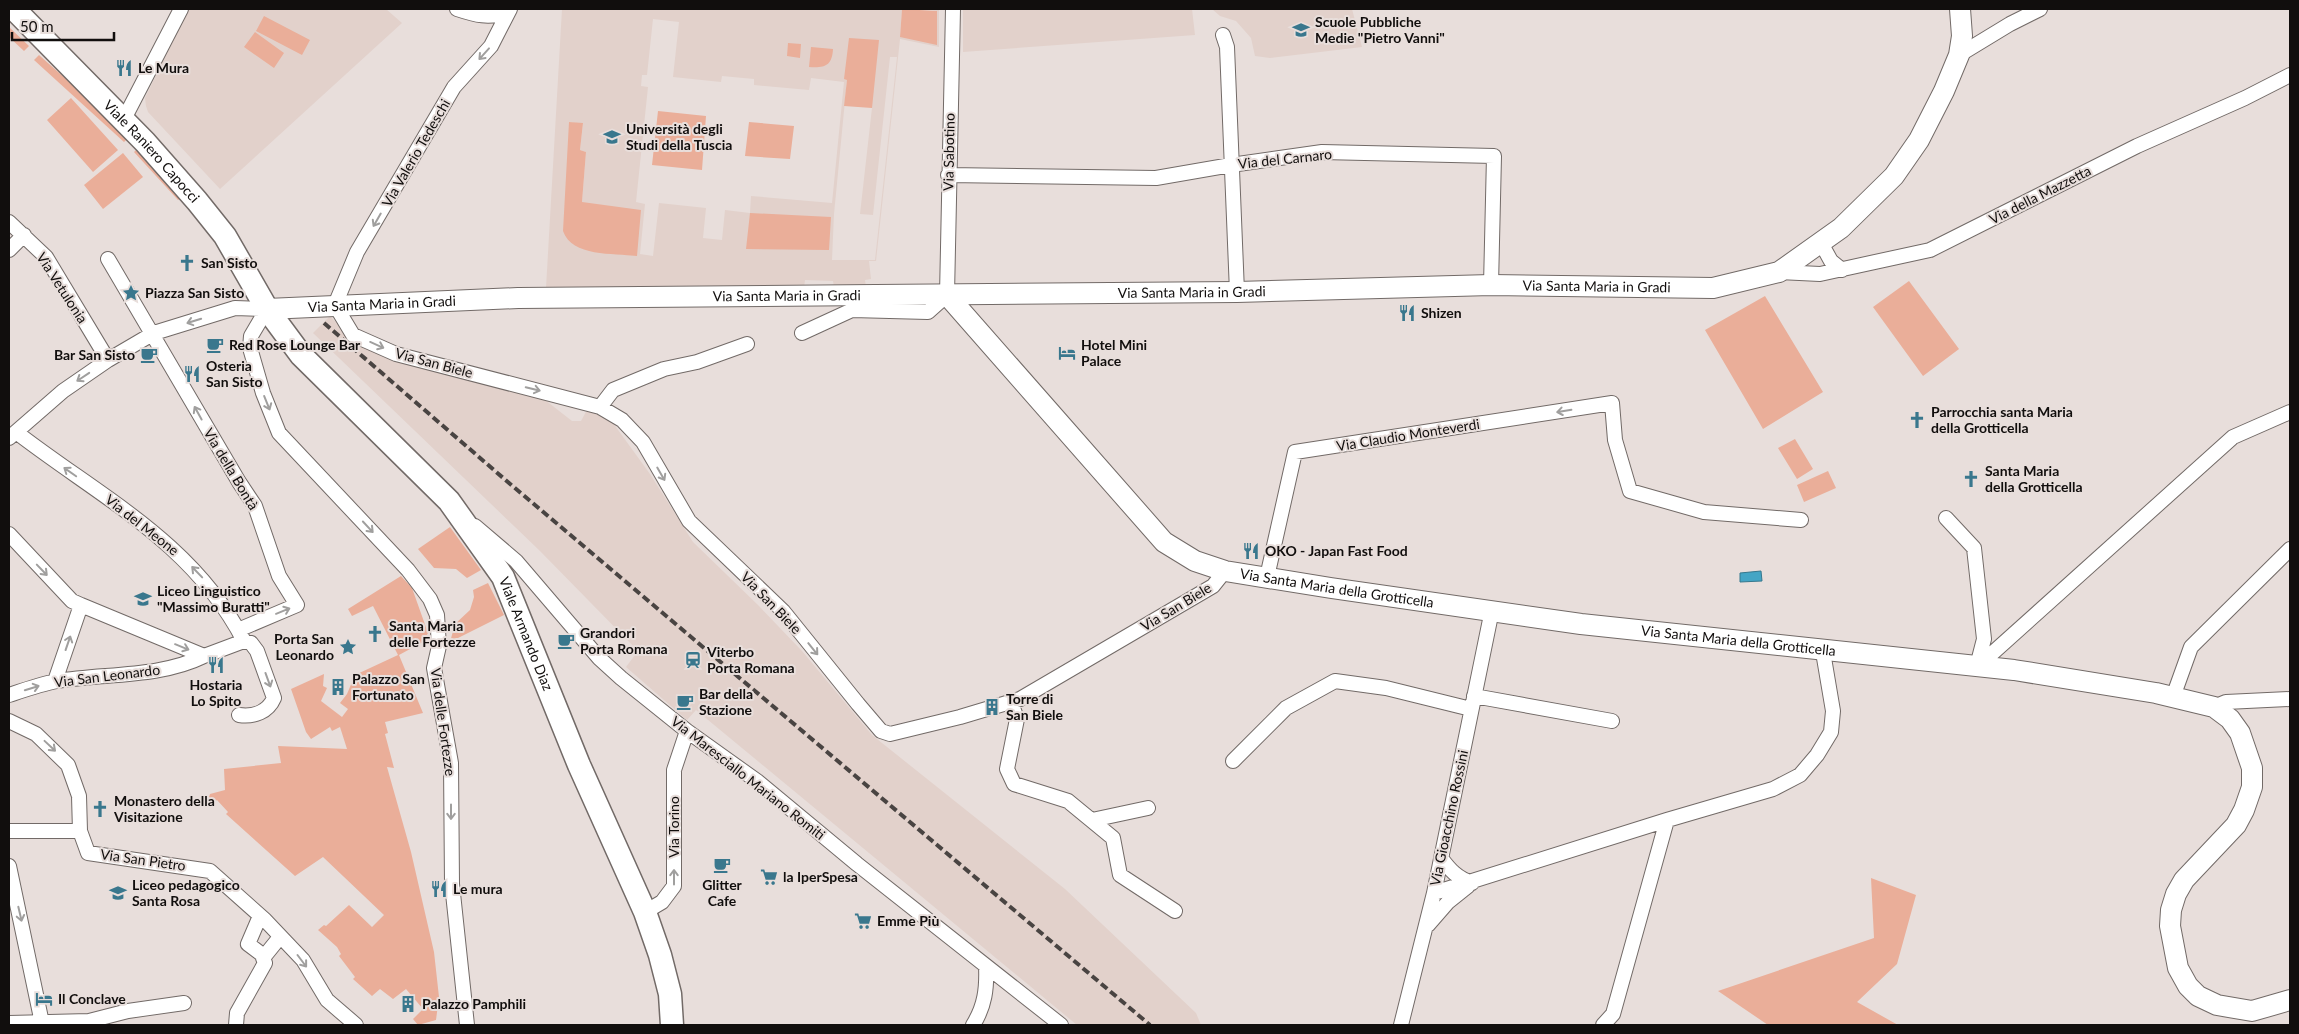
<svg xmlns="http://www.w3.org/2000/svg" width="2299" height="1034" font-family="Lato,sans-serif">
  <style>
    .built { fill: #e2d1cb; fill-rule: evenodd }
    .green { fill: #eaae99 }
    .water { fill: #44a5c5; stroke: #35788e }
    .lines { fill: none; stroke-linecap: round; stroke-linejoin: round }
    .street-casing { stroke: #726a67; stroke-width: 16 }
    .secondary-casing { stroke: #726a67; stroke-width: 22 }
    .primary-casing { stroke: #726a67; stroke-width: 25 }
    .street { stroke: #fff; stroke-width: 14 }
    .secondary { stroke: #fff; stroke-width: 20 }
    .primary { stroke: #fff; stroke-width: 22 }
    .rail { stroke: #494442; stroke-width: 4; stroke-dasharray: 8 4; stroke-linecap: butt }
    .oneway { stroke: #a09f9e }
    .labels { text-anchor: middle; stroke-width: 4; stroke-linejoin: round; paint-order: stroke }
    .poi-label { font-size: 14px; font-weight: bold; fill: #110e0d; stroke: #e8dedb; text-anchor: start }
    .street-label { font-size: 14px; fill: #110e0d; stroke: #e8dedb }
  </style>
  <rect width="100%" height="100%" fill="#e8dedb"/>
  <path class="built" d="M188,9H386L402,23L220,189L148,112L146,106L145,98Z
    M562,9H902L900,37L937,11L925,9H939V47L900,39L876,261H869L871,279L865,280L866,287H834L833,281L805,280L804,288H546ZM653,19L679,22L673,77L721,82L722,76L754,79V85L809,90L811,78L844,82L832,203L751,196L750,213L725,210L722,240L703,238L706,208L659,203L653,256L640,254L645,204L636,202L648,87L641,86L642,75H647ZM890,57H897L875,260H832L834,214L847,80L872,108L860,214L873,215ZM569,122L583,124L580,150L586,152L582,202Z
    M963,9H1192L1195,35L963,52Z
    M1212,9H1352L1362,47L1270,58L1255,56L1251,38L1236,21L1220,16Z
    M330,316L347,334L540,396L572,421H581L588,408L613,423L650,474L693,542L759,606L802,651L872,735L1065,889L1196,1013L1201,1025H1077L696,710L687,720L626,667L638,651L540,551L313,333Z"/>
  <path class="green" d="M902,9L937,11V45L900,37Z
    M264,16L310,40L302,55L256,31Z
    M9,27L29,46L24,51L9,37Z
    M255,32L284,53L274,68L244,47Z
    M849,38L879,40L872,108L844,106L847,80L844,79Z
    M788,43L801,44L800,58L787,56Z
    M811,47L833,49C832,66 825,68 809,67Z
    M39,55L130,136L124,142L34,60Z
    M71,98L118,150L93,172L47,120Z
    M658,111L706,116L702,170L652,165Z
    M569,122L583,123L580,150L586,152L582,202L641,210L637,256C613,253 572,257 563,231Z
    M749,122L794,126L790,159L745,156Z
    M140,146L184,196L178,200L134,152Z
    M123,153L143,177L103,209L84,185Z
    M750,213L831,217L829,250L746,249Z
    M1909,281L1959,349L1923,376L1873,307Z
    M1765,296L1823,392L1763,429L1705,330Z
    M1795,439L1813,469L1797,479L1778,448Z
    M1828,471L1836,488L1804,502L1797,485Z
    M450,527L481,570L467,578L456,569L434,568L418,549Z
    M401,576L412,588L428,633L423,642L399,655L423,713L385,722L388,733L385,734L394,768L387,767L411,852L434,952L439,997L436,1020L418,1025L413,1019L423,1009L406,989L393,999L380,989L372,996L353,979L355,977L339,956L341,954L337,947L318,930L324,925L326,926L349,905L372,927L384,915L323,857L295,876L226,814L228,812L217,800L214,802L209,797L210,794L225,790L224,769L281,763L278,746L347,749L340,727L332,731L330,727L311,739L306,732L291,689L324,674L323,686L327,688L321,701L342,717L348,709L340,703L347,694L355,675L398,655L373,606L352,616L348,609Z
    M488,583L504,615L450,642L455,624L470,610L474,597L473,590Z
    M1871,878L1916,895L1897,964L1857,1002L1898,1025H1768L1718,991L1874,938Z"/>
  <path class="water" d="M1761,571L1762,581L1740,582V573Z"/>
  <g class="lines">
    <g class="street-casing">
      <path id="street" d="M457,9C475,15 489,19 508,12
        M510,9L491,46L454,87L357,252L335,305L353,335L396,354L600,407L622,420L643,442L689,521L783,611L858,704L881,731L890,734L960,717L1020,699L1213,586L1225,571
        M1223,35L1227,47L1237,292
        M1959,55L2010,24L2040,9
        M124,119L181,9
        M948,175L1156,178L1231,165L1322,152L1494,156L1491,285
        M9,222L46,257L108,360
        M1821,243L1831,261L1842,270
        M9,250L24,235
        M108,259L239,482L255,506L279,576L297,605L238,630
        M1779,272L1820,274L1930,250L2137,146L2245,98L2290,75
        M802,333L852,310L928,312L947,295L953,9
        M600,407L613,390L664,369L697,362L747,344
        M16,432C100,497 193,542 244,641
        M9,438L63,391L108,360L154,333L235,308L267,309L251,336L250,348L263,393L279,433L408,570L430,599L437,615L439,646L434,668L451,763L452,884L467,1025
        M1946,518L1974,548L1984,639L1977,666
        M475,526L516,561L599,658L621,678L687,731L757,781L857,864L1061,1025
        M9,534L72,601L81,605L204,656L244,641
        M1267,577L1295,452L1612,403L1615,440L1630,491L1704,512L1801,520
        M1977,667L2233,437L2290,412
        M55,681L81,605
        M9,695C24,690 41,684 57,681C106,673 159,678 204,656
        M1474,696L1612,721
        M2173,697L2191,647L2290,549
        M1011,702L1017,719L1007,769L1014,784L1068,801L1113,838L1120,875L1175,911
        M2214,707L2226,702L2290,699
        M239,715C254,717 268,712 274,698L257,651L251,643L244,641
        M9,721L36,734L68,765L79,796L80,831L88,853L210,871L265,920L303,960L327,1000L356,1025
        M1233,761L1286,708L1335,681L1386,688L1471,709
        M1092,820L1148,808
        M9,831H80
        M1441,858C1450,870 1457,878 1472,883
        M9,866L42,1023
        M1434,893L1667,820L1773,789L1800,775L1817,755L1831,732L1833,711L1823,652
        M645,912L662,902L674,886V770L687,731
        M260,916L248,944L264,956
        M1428,925L1448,902L1468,886
        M9,1023L89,1021L128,1011L184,1003
        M236,1025L237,1013L265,963L263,958L280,937
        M973,1025C985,1006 987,988 986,966
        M1401,1025L1434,893L1492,610
        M1603,1025L1613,1014L1667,820"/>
    </g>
    <g class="secondary-casing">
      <g id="secondary">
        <path id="s1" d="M947,295L1164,542L1195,561L1225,571L1331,588L1581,624L2014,670L2156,693L2214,707L2230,719L2240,733L2252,768V787L2244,810L2236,825L2184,880L2176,894L2171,910L2170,926L2178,968L2188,986L2198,996L2217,1005L2252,1011L2290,1000"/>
        <path id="s2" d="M267,309L518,298L1237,292L1491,285L1713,288L1779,272L1841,228L1894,176L1919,140L1944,91L1959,55L1962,36L1960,9"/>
      </g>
    </g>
    <g class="primary-casing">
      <g id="primary">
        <path id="s3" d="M14,9L145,142L197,201L225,236L267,309L301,355L449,501L503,577L579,765L645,912L660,955L670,994L672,1025"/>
      </g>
    </g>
    <use href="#street" class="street"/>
    <use href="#secondary" class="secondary"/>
    <use href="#primary" class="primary"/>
    <path class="rail" d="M324,323L509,483L1150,1025"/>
  </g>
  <defs><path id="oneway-shaft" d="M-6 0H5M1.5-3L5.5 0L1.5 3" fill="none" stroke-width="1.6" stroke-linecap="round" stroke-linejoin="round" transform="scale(1.25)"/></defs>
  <g class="oneway">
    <use href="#oneway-shaft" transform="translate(484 54) rotate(132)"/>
    <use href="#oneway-shaft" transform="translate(377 220) rotate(120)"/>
    <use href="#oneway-shaft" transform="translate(194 321) rotate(163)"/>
    <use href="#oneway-shaft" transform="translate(377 345) rotate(24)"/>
    <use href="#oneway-shaft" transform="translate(83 377) rotate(146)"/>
    <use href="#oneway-shaft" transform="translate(533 389) rotate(14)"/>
    <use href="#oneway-shaft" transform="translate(267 403) rotate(68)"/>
    <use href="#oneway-shaft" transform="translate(1564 411) rotate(171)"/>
    <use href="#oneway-shaft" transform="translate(198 413) rotate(-119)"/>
    <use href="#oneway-shaft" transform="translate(70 472) rotate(-145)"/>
    <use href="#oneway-shaft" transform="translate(661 474) rotate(60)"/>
    <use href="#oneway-shaft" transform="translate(368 527) rotate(47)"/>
    <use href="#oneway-shaft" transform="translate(42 570) rotate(46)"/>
    <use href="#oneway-shaft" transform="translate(197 572) rotate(-134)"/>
    <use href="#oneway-shaft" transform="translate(283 611) rotate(-22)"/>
    <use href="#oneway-shaft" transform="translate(68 643) rotate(-71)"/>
    <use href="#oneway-shaft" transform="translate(182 647) rotate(22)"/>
    <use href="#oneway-shaft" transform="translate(813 649) rotate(51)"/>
    <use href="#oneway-shaft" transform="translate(268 680) rotate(70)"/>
    <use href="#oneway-shaft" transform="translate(32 688) rotate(-17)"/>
    <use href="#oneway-shaft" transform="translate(50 746) rotate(43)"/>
    <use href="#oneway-shaft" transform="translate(451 812) rotate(90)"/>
    <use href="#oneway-shaft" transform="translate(674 877) rotate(-90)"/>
    <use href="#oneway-shaft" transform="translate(20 914) rotate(77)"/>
    <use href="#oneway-shaft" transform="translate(302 961) rotate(53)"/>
  </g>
  <defs>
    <g id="school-bare" transform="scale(1.35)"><path d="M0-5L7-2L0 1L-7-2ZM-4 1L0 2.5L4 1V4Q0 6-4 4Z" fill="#39778d" stroke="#e8dedb" stroke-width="2.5" paint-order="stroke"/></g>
    <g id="restaurant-bare" transform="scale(1.35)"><path d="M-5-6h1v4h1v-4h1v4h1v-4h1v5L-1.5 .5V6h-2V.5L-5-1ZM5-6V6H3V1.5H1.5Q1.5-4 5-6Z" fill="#39778d" stroke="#e8dedb" stroke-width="2.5" paint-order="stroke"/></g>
    <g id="university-bare" transform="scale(1.35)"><path d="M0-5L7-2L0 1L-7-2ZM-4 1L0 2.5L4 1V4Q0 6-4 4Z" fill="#39778d" stroke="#e8dedb" stroke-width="2.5" paint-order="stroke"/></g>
    <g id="church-bare" transform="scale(1.35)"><path d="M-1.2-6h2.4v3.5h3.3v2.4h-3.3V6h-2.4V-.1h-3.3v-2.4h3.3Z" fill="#39778d" stroke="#e8dedb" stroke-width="2.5" paint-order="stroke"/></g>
    <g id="sight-bare" transform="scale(1.35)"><path d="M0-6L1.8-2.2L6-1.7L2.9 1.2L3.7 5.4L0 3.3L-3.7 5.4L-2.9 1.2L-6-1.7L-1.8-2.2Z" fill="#39778d" stroke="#e8dedb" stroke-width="2.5" paint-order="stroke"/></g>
    <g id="cafe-bare" transform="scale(1.35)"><path d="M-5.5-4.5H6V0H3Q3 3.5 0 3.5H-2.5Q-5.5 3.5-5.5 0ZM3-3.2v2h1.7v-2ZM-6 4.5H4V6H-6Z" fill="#39778d" stroke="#e8dedb" stroke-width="2.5" paint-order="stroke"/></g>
    <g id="hotel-bare" transform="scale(1.35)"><path d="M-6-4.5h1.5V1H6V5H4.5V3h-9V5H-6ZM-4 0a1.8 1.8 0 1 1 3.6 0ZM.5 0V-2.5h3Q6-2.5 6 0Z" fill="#39778d" stroke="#e8dedb" stroke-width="2.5" paint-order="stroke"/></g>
    <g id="station-bare" transform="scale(1.35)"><path d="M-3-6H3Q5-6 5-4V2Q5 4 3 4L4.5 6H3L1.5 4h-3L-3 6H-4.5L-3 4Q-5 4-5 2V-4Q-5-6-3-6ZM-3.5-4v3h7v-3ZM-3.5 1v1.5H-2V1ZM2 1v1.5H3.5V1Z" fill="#39778d" stroke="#e8dedb" stroke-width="2.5" paint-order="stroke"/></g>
    <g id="building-bare" transform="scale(1.35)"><path d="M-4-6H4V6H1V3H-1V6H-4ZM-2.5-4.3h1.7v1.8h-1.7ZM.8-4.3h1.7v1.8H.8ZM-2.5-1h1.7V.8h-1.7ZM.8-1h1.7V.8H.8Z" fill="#39778d" stroke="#e8dedb" stroke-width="2.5" paint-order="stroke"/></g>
    <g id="supermarket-bare" transform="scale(1.35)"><path d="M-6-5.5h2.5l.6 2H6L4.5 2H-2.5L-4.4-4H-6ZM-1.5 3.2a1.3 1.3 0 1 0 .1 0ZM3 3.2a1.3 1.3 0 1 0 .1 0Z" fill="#39778d" stroke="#e8dedb" stroke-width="2.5" paint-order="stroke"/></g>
  </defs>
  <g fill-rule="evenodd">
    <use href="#school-bare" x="1301" y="30"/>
    <use href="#restaurant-bare" x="124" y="68"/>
    <use href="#university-bare" x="612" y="137"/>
    <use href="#church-bare" x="187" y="263"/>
    <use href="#sight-bare" x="131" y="293"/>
    <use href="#restaurant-bare" x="1407" y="313"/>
    <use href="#cafe-bare" x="215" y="345"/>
    <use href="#hotel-bare" x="1067" y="353"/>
    <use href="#cafe-bare" x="149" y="355"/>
    <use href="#restaurant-bare" x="192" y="374"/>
    <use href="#church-bare" x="1917" y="420"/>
    <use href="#church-bare" x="1971" y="479"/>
    <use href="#restaurant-bare" x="1251" y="551"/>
    <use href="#school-bare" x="143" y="599"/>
    <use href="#church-bare" x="375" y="634"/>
    <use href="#cafe-bare" x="566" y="641"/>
    <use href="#sight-bare" x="348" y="647"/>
    <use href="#station-bare" x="693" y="660"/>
    <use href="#restaurant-bare" x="216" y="665"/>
    <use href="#building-bare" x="338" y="687"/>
    <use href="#cafe-bare" x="685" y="702"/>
    <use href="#building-bare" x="992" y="707"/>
    <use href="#church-bare" x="100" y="809"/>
    <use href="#cafe-bare" x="722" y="865"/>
    <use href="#supermarket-bare" x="769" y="877"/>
    <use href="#restaurant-bare" x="439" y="889"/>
    <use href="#school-bare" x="118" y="893"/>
    <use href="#supermarket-bare" x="863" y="921"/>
    <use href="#hotel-bare" x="44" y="999"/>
    <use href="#building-bare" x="408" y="1004"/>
  </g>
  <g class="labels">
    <g class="poi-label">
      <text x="1315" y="27">Scuole Pubbliche<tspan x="1315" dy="16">Medie "Pietro Vanni"</tspan></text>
      <text x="138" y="73">Le Mura</text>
      <text x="626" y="134">Università degli<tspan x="626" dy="16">Studi della Tuscia</tspan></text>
      <text x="201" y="268">San Sisto</text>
      <text x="145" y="298">Piazza San Sisto</text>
      <text x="1421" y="318">Shizen</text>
      <text x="229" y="350">Red Rose Lounge Bar</text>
      <text x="1081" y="350">Hotel Mini<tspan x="1081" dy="16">Palace</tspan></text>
      <text x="135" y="360" text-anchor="end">Bar San Sisto</text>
      <text x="206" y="371">Osteria<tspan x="206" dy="16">San Sisto</tspan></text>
      <text x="1931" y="417">Parrocchia santa Maria<tspan x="1931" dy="16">della Grotticella</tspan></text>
      <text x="1985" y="476">Santa Maria<tspan x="1985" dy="16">della Grotticella</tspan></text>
      <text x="1265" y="556">OKO - Japan Fast Food</text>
      <text x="157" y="596">Liceo Linguistico<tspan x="157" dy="16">"Massimo Buratti"</tspan></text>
      <text x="389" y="631">Santa Maria<tspan x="389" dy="16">delle Fortezze</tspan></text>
      <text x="580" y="638">Grandori<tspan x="580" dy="16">Porta Romana</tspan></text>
      <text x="334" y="644" text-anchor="end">Porta San<tspan x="334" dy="16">Leonardo</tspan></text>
      <text x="707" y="657">Viterbo<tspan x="707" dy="16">Porta Romana</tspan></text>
      <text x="352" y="684">Palazzo San<tspan x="352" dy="16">Fortunato</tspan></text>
      <text x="216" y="690" text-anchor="middle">Hostaria<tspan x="216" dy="16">Lo Spito</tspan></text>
      <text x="699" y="699">Bar della<tspan x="699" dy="16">Stazione</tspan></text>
      <text x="1006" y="704">Torre di<tspan x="1006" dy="16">San Biele</tspan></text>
      <text x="114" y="806">Monastero della<tspan x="114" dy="16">Visitazione</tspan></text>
      <text x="783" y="882">la IperSpesa</text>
      <text x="132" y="890">Liceo pedagogico<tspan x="132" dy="16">Santa Rosa</tspan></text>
      <text x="722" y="890" text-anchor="middle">Glitter<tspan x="722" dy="16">Cafe</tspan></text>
      <text x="453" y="894">Le mura</text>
      <text x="877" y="926">Emme Più</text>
      <text x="58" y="1004">Il Conclave</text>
      <text x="422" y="1009">Palazzo Pamphili</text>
    </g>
    <g class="street-label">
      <text dy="5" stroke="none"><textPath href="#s3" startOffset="198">Viale Raniero Capocci</textPath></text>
      <text transform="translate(949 152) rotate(-89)" y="5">Via Sabotino</text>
      <text transform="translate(416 153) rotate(-60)" y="5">Via Valerio Tedeschi</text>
      <text transform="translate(1285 159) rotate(-6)" y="5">Via del Carnaro</text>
      <text transform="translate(2040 195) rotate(-27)" y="5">Via della Mazzetta</text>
      <text dy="5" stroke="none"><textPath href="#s2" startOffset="1330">Via Santa Maria in Gradi</textPath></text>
      <text transform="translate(62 288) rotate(57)" y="5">Via Vetulonia</text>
      <text dy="5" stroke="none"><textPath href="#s2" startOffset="925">Via Santa Maria in Gradi</textPath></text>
      <text dy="5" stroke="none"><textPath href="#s2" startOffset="520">Via Santa Maria in Gradi</textPath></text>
      <text dy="5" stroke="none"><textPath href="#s2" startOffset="115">Via Santa Maria in Gradi</textPath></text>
      <text transform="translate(434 363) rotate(15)" y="5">Via San Biele</text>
      <text transform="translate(1408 435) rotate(-9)" y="5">Via Claudio Monteverdi</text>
      <text transform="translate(231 469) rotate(59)" y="5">Via della Bontà</text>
      <text transform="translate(142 525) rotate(38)" y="5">Via del Meone</text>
      <text dy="5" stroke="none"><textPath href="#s1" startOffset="510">Via Santa Maria della Grotticella</textPath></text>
      <text transform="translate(771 603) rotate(46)" y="5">Via San Biele</text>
      <text transform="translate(1176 607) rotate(-31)" y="5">Via San Biele</text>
      <text dy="5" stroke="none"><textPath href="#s3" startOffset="814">Viale Armando Diaz</textPath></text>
      <text dy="5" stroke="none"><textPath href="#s1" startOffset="915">Via Santa Maria della Grotticella</textPath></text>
      <text transform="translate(107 676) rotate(-7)" y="5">Via San Leonardo</text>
      <text transform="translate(443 722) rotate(82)" y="5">Via delle Fortezze</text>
      <text transform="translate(748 778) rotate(38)" y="5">Via Maresciallo Mariano Romiti</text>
      <text transform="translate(1449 818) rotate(-78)" y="5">Via Gioacchino Rossini</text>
      <text transform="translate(674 827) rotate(-90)" y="5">Via Torino</text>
      <text transform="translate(143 860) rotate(8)" y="5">Via San Pietro</text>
    </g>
  </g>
  <rect width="2299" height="1034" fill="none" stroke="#110e0d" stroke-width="20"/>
  <path d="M12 32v8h102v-8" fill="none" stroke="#110e0d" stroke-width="2.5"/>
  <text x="20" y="32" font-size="15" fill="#110e0d" stroke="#e8dedb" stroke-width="4" paint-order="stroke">50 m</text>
</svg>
